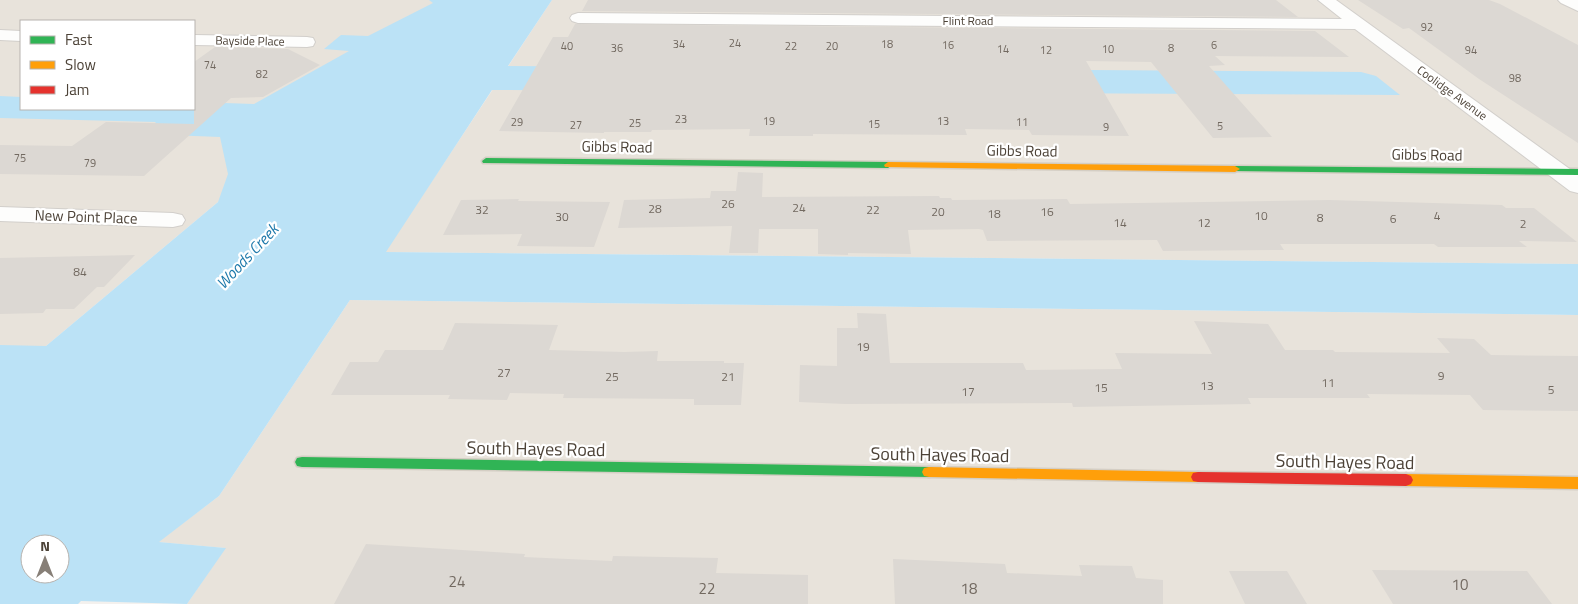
<svg xmlns="http://www.w3.org/2000/svg" width="1578" height="604" font-family="'Titillium Web',sans-serif">
  <style>
    .residential { fill: #e8e3db; fill-rule: evenodd }
    .water { fill: #bbe2f6; fill-rule: evenodd }
    .building { fill: #dcd8d3 }
    .lines { fill: none; stroke-linecap: round; stroke-linejoin: round }
    .street-casing { stroke: #d2cfcb; stroke-width: 2 }
    .fast-casing { stroke: #d4cec4; stroke-width: 3 }
    .slow-casing { stroke: #d4cec4; stroke-width: 3 }
    .jam-casing { stroke: #d4cec4; stroke-width: 3 }
    .street { fill: #fdfdfc; fill-rule: evenodd }
    .fast { fill: #30b455; fill-rule: evenodd }
    .slow { fill: #ff9f0a; fill-rule: evenodd }
    .jam { fill: #e5322d; fill-rule: evenodd }
    .labels { text-anchor: middle; stroke-width: 4.5; stroke-linejoin: round; paint-order: stroke }
    .far-number-label { font-size: 11px; fill: #726960 }
    .far-street-label { font-size: 12px; fill: #4c4237; stroke: #fff }
    .number-label { font-size: 12px; fill: #726960 }
    .street-label { font-size: 15px; fill: #4c4237; stroke: #fff }
    .near-number-label { font-size: 15px; fill: #726960 }
    .water-label { font-size: 16px; font-style: italic; fill: #1f7aab; stroke: #fff }
    .near-street-label { font-size: 18px; fill: #4c4237; stroke: #fff }
  </style>
  <rect width="100%" height="100%" fill="#f4f1ee"/>
  <path class="residential" d="M0,0H438L218,202L46,346L0,392ZM21,21H194V109H21Z
    M552,0H1578V264L385,252Z
    M350,300L1578,315V604H187L225,548L158,542L219,496Z"/>
  <path class="water" d="M429,0H552L508,66L1361,72L1376,76L1400,95L492,90L386,252L1578,264V315L350,300L219,496L159,542L226,548L187,604L81,601L78,604H0V345L46,346L218,202L228,174L220,137L144,134L156,122L0,118V96L21,97V109H194V102L254,104L349,51L324,49L341,35L368,36L433,3ZM30,544H60V574H30Z"/>
  <path class="building" d="M588,0H1276L1298,17L582,11Z
    M1358,0H1489L1500,4L1578,45V143L1479,79L1409,28L1403,29Z
    M575,24L1315,31L1349,57L1215,56L1225,65L1209,66L1272,137L1213,138L1151,62L1086,61L1129,136L1032,135L1029,130L965,129L967,135L813,134V136H749L750,129L652,130L651,132H604V133L499,131L553,37H568Z
    M215,47L288,49L320,65L263,97L231,98L144,176L0,174V145L72,146L106,122L194,124V62Z
    M738,172L763,173L762,197L939,196L940,198H951L952,200L1067,199L1070,204L1329,200L1502,205L1506,208H1534L1577,242L1519,241L1527,247H1438L1434,244H1280L1284,250L1163,251L1157,240L987,241L983,230L979,229L908,230L911,254L848,253V255L818,254V229H759L758,253H729L732,226L618,228L624,200L710,198L711,191H736Z
    M519,199L518,201L610,202L594,247L517,246L522,234L443,235L461,200Z
    M135,255L104,287H97L74,309H46L43,313L0,314V258Z
    M857,313L886,314L890,363H1023L1026,370L1122,369L1115,353L1212,354L1194,321L1268,324L1285,350H1333L1335,352L1450,353L1437,338L1474,339L1491,355L1578,356V411L1483,410L1470,395L1367,394L1370,398H1248L1251,404L1073,407L1072,403L845,404L799,402L800,365L837,366V328H858Z
    M455,323L558,325L549,350L624,352L658,351L657,361H724V363H744L741,405H694V399L563,398L564,394L510,393L507,400L448,399L450,395H331L350,362H378L385,350H443Z
    M366,544L525,554L524,557L612,561L613,556L718,558L716,573L808,575V604H334Z
    M893,559L1005,564L1007,573L1082,576L1079,565L1132,566L1136,578L1163,580V604H895Z
    M1372,570L1527,571L1552,604H1393Z
    M1229,571H1287L1307,604H1245Z"/>
  <g class="lines">
    <g class="street-casing">
      <path id="street" d="M1318,0H1336L1578,175V193L1570,191L1355,29L578,23L572,21L570,18L572,15L578,13L1342,19Z
        M1558,0H1578V11L1561,3Z
        M0,30L21,31V41L0,40Z
        M194,35L307,37L313,38L315,42L313,46L307,47L194,45Z
        M0,207L173,213L182,215L185,220L182,225L173,227L0,221Z"/>
    </g>
    <g class="fast-casing">
      <path id="fast" d="M486,158L888,162L892,165L888,168L483,163L482,161Z
        M1235,166L1578,169V175L1232,171V167Z
        M302,457L929,467L934,468L936,472L934,476L929,477L302,467L297,466L295,462L297,458Z"/>
    </g>
    <g class="slow-casing">
      <path id="slow" d="M888,162L1235,166L1240,169L1235,172L885,167L884,165Z
        M929,467L1198,472L1203,473L1205,477L1203,481L1198,482L929,477L924,476L922,472L924,468Z
        M1406,474L1578,477V489L1406,486L1401,484L1399,480L1401,476Z"/>
    </g>
    <g class="jam-casing">
      <path id="jam" d="M1198,472L1406,474L1411,476L1413,480L1411,484L1406,486L1198,482L1193,481L1191,477L1193,473Z"/>
    </g>
    <use href="#street" class="street"/>
    <use href="#fast" class="fast"/>
    <use href="#slow" class="slow"/>
    <use href="#jam" class="jam"/>
  </g>
  <g class="labels">
    <g class="far-number-label">
      <text x="1427" y="31">92</text>
      <text x="735" y="47">24</text>
      <text x="679" y="48">34</text>
      <text x="887" y="48">18</text>
      <text x="948" y="49">16</text>
      <text x="1214" y="49">6</text>
      <text x="567" y="50">40</text>
      <text x="791" y="50">22</text>
      <text x="832" y="50">20</text>
      <text x="617" y="52">36</text>
      <text x="1171" y="52">8</text>
      <text x="1003" y="53">14</text>
      <text x="1108" y="53">10</text>
      <text x="1046" y="54">12</text>
      <text x="1471" y="54">94</text>
      <text x="210" y="69">74</text>
      <text x="262" y="78">82</text>
      <text x="1515" y="82">98</text>
      <text x="681" y="123">23</text>
      <text x="769" y="125">19</text>
      <text x="943" y="125">13</text>
      <text x="517" y="126">29</text>
      <text x="1022" y="126">11</text>
      <text x="635" y="127">25</text>
      <text x="874" y="128">15</text>
      <text x="576" y="129">27</text>
      <text x="1220" y="130">5</text>
      <text x="1106" y="131">9</text>
      <text x="20" y="162">75</text>
      <text x="90" y="167">79</text>
    </g>
    <g class="far-street-label">
      <text x="968" y="25">Flint Road</text>
      <text transform="translate(250 41) rotate(1)" y="4">Bayside Place</text>
      <text transform="translate(1452 93) rotate(36)" y="4">Coolidge Avenue</text>
    </g>
    <g class="number-label">
      <text x="728" y="208">26</text>
      <text x="799" y="212">24</text>
      <text x="655" y="213">28</text>
      <text x="482" y="214">32</text>
      <text x="873" y="214">22</text>
      <text x="938" y="216">20</text>
      <text x="1047" y="216">16</text>
      <text x="994" y="218">18</text>
      <text x="1261" y="220">10</text>
      <text x="1437" y="220">4</text>
      <text x="562" y="221">30</text>
      <text x="1320" y="222">8</text>
      <text x="1393" y="223">6</text>
      <text x="1120" y="227">14</text>
      <text x="1204" y="227">12</text>
      <text x="1523" y="228">2</text>
      <text x="80" y="276">84</text>
      <text x="863" y="351">19</text>
      <text x="504" y="377">27</text>
      <text x="1441" y="380">9</text>
      <text x="612" y="381">25</text>
      <text x="728" y="381">21</text>
      <text x="1328" y="387">11</text>
      <text x="1207" y="390">13</text>
      <text x="1101" y="392">15</text>
      <text x="1551" y="394">5</text>
      <text x="968" y="396">17</text>
    </g>
    <g class="street-label">
      <text transform="translate(617 147) rotate(1)" y="5">Gibbs Road</text>
      <text transform="translate(1022 151) rotate(1)" y="5">Gibbs Road</text>
      <text transform="translate(1427 155) rotate(1)" y="5">Gibbs Road</text>
      <text transform="translate(86 217) rotate(2)" y="5">New Point Place</text>
    </g>
    <g class="near-number-label">
      <text x="457" y="587">24</text>
      <text x="1460" y="590">10</text>
      <text x="707" y="594">22</text>
      <text x="969" y="594">18</text>
    </g>
    <g class="water-label">
      <text transform="translate(247 256) rotate(-47)" y="6">Woods Creek</text>
    </g>
    <g class="near-street-label">
      <text transform="translate(536 449) rotate(1)" y="6">South Hayes Road</text>
      <text transform="translate(940 455) rotate(1)" y="6">South Hayes Road</text>
      <text transform="translate(1345 462) rotate(1)" y="6">South Hayes Road</text>
    </g>
  </g>
  <rect x="20" y="20" width="175" height="90" fill="#ffffff" stroke="#b7b3af"/>
  <rect x="30" y="36" width="25" height="8" fill="#30b455" stroke="#b7b3af"/>
  <text x="65" y="45" font-size="15" fill="#4c4237">Fast</text>
  <rect x="30" y="61" width="25" height="8" fill="#ff9f0a" stroke="#b7b3af"/>
  <text x="65" y="70" font-size="15" fill="#4c4237">Slow</text>
  <rect x="30" y="86" width="25" height="8" fill="#e5322d" stroke="#b7b3af"/>
  <text x="65" y="95" font-size="15" fill="#4c4237">Jam</text>
  <g transform="translate(45 559)"><circle r="24" fill="#ffffff" stroke="#b7b3af"/>
  <path d="M0-4L9 19L0 12L-9 19Z" fill="#877f77"/>
  <text y="-8" font-size="14" font-weight="bold" text-anchor="middle" fill="#4c4237">N</text>
  </g>
</svg>
